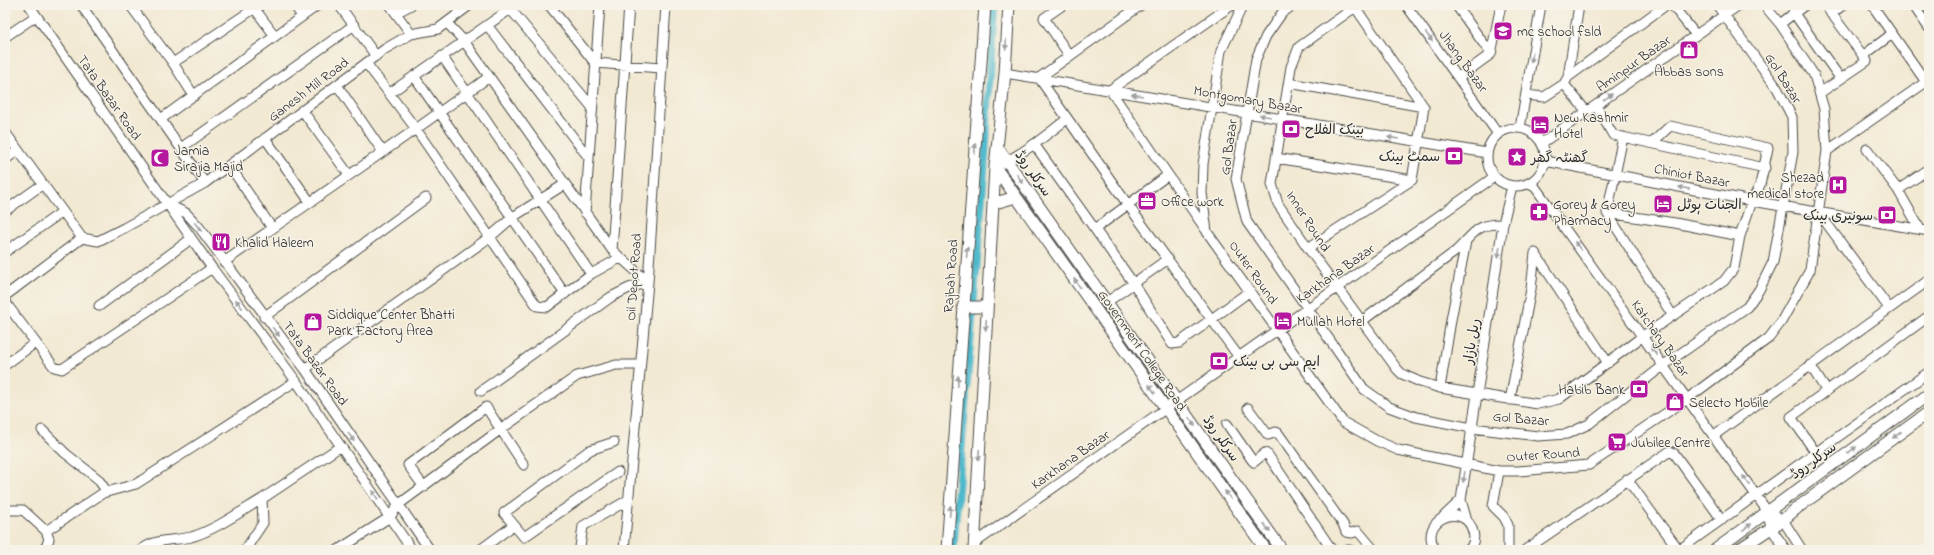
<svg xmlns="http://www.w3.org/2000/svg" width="1934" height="555" font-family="'Indie Flower','Playpen Sans Arabic',sans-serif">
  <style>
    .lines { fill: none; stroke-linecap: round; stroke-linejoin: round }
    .canal { stroke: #4fb9cc; stroke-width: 8 }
    .minor-casing { stroke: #494844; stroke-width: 11 }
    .major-casing { stroke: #494844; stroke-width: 13 }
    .minor { stroke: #fff; stroke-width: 9 }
    .major { stroke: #fff; stroke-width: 11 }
    .oneway { fill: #a0a0a0 }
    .labels { text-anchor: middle; stroke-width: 3; stroke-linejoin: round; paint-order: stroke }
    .poi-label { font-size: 14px; fill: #2b2b2b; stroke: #f7f3e8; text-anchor: start }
    .street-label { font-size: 14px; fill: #2b2b2b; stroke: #f7f3e8 }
  </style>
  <rect width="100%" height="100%" fill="#f7f3e8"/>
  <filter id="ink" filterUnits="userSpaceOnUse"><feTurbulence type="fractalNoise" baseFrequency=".025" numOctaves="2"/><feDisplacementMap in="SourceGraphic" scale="8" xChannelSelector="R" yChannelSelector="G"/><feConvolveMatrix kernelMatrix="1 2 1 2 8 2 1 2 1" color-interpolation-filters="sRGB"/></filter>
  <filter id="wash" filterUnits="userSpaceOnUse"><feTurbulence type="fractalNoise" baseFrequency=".012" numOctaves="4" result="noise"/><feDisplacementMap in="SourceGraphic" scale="16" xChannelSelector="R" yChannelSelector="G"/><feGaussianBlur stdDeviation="0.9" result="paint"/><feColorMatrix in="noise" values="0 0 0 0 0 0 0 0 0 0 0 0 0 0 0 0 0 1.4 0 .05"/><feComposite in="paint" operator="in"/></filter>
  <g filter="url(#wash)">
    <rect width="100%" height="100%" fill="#f2e9d3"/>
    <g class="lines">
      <path class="canal" d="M953,550L984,174L994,5"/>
    </g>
  </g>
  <g filter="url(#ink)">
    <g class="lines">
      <g class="minor-casing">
        <path id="minor" d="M29,5L212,268L296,381L412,550
          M81,5L205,183
          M130,5L173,63L194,96
          M252,5L275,36
          M294,5L302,16
          M339,5L376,56
          M390,5L411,34
          M507,5L592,107
          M549,5L595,63L661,68
          M1063,5L1044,18L1069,55
          M1141,5L1039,78L1128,205L1239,357
          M1243,5L1221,51L1203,164L1202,193L1207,232L1343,422L1377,441L1398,450L1499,471H1518L1589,465L1687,399L1769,338L1781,322L1810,270L1827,151L1824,109L1814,75L1780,24L1764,5
          M1293,5L1282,13L1266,36L1256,59L1236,179L1247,222L1364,389L1389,407L1416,417L1472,428L1538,436L1567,434L1589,424L1664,365L1747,307L1759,290L1773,262L1793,152L1792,117L1777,88L1717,5
          M1358,5L1299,47L1291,67L1272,184L1278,204L1308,248L1397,369L1402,374L1420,382L1440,388L1538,404L1559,399L1643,336L1724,281L1734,268L1740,236L1752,201L1760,185L1768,148L1670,126L1652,143
          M1406,5L1498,134
          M1456,5L1491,54
          M1672,5L1696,35
          M1913,5L1929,28
          M1793,12L1840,78
          M396,13L411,5
          M1831,14L1843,5
          M447,23L464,41L612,250L648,282L629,288L611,297L481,391
          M1780,24L1805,5
          M487,25L589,158
          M5,37L36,16
          M1864,55L1892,34
          M442,56L591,274
          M173,63L255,8
          M366,63L416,129L489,77
          M1005,73L1487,153
          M414,76L565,294
          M1568,77L1579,5
          M1458,78L1491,54L1501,5
          M1289,83L1424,107
          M1564,84L1587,112
          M337,85L383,152
          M390,93L516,5
          M1820,93L1867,61L1825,5
          M1526,95L1544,97L1564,84L1568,77L1666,5
          M1596,106L1613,135L1765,168
          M302,110L349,175
          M161,119L318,5
          M1487 157a29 29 0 1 1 58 0a29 29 0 1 1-58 0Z
          M1520,128L1541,5
          M5,132L82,238L98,241L124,228L205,183L385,49L411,34L438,29L470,5
          M1623,137L1607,213L1673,316
          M265,138L310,202
          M1542,143L1739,5
          M1034,144L1134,284L1172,344L1179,343L1250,291
          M181,148L354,25
          M1867,149L1898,190L1920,229
          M1827,151L1926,82L1872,5
          M1276,158L1412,180
          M5,160L18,150
          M1545,161L1752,201L1929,231
          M229,165L272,228
          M995,167C1022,155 1044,137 1067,119
          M1529,184L1535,187L1768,512L1783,520L1802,550
          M1898,190L1929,169
          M169,205L186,213L199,227L305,369L430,550
          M5,211L43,184
          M585,213L600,5
          M1607,213L1675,223L1740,236
          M1819,213L1889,308
          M1095,229L1168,175
          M1206,230L1110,90L1232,5
          M1308,248L1412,180L1424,107L1355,7
          M612,250L629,5
          M5,252L62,212
          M224,262L416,129L537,306L547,307L591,274L620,258
          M5,296L82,238
          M5,302L54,367L62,369L212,268
          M1107,302L1168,259
          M99,306L191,239
          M264,317L426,198
          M1362,321L1456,251C1474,234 1476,223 1503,224
          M5,365L35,343
          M1810,365L1826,390
          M305,369L490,237L513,217L565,184
          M1440,388L1451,320L1466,241
          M1510,400L1531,289L1535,253L1608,363
          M1248,408L1268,435L1276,432L1278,433L1343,524L1346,532L1352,533L1358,531L1374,550
          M1227,424L1252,460L1254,462L1265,453L1268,455L1332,550
          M42,430L65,453L98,479L107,492
          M1713,436L1929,280
          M1816,453L1791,417L1929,316
          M1499,471L1493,506L1504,517L1508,525V550
          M1627,479L1679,550
          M424,487L408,465L486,407L524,465
          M5,510H23L46,531
          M1768,512L1771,528L1786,550
          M1443,517L1461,500
          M1467,521L1461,500L1503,224L1512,186
          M514,525L504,513L590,450L614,442
          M975,543L1494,177
          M580,547L583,526L628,500
          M42,550L46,547L49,539L46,531L103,493L136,484L296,381
          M141,550C156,538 174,541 191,537C213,531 242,511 262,499
          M245,550L263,523L262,499L341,446
          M338,550L390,517L398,505L497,432L577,376L616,365H640
          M480,550L514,525L524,537L618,472
          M624,550L648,282L666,5
          M1347,550H1350
          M1435,550C1417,518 1466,501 1473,532C1475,538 1473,545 1469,550
          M1525,550L1670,451L1674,453L1722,520
          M1679,550L1929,372"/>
      </g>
      <g class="major-casing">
        <path id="major" d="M1927,5L1929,8
          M997,147L1282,550
          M995,167L1266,550
          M995,203L1016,197
          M963,307H987
          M947,550L985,5
          M974,550L995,167L1005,73L1009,5
          M1715,550L1929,394
          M1738,550L1783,520L1797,508L1929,412"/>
      </g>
      <use href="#minor" class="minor"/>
      <use href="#major" class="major"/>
    </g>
    <defs><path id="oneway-solid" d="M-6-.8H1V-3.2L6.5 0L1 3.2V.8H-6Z"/></defs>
    <g class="oneway">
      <use href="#oneway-solid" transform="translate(1429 37) rotate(54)"/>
      <use href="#oneway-solid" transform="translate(1006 44) rotate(94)"/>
      <use href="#oneway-solid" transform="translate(1532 57) rotate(100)"/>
      <use href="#oneway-solid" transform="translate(1137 95) rotate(-171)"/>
      <use href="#oneway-solid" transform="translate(1608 97) rotate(-35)"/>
      <use href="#oneway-solid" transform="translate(1265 116) rotate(-170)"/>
      <use href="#oneway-solid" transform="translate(1393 138) rotate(-171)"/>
      <use href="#oneway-solid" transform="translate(975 149) rotate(-86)"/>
      <use href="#oneway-solid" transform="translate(1020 179) rotate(55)"/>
      <use href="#oneway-solid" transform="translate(1684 188) rotate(-169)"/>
      <use href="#oneway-solid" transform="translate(198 227) rotate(51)"/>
      <use href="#oneway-solid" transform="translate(1578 246) rotate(-126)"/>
      <use href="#oneway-solid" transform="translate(967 252) rotate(-85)"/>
      <use href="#oneway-solid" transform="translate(1499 252) rotate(99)"/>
      <use href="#oneway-solid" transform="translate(1077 283) rotate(-125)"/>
      <use href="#oneway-solid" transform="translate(239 304) rotate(-127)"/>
      <use href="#oneway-solid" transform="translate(986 325) rotate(93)"/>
      <use href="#oneway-solid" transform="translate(276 332) rotate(52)"/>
      <use href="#oneway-solid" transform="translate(1654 351) rotate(-126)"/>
      <use href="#oneway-solid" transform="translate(958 381) rotate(-87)"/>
      <use href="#oneway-solid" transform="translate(1152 389) rotate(-125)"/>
      <use href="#oneway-solid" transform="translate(1192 422) rotate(55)"/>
      <use href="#oneway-solid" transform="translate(1897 435) rotate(144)"/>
      <use href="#oneway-solid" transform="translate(351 437) rotate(55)"/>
      <use href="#oneway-solid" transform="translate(1852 450) rotate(-36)"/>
      <use href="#oneway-solid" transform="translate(979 455) rotate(93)"/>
      <use href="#oneway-solid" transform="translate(1464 477) rotate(99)"/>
      <use href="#oneway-solid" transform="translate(1746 480) rotate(-127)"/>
      <use href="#oneway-solid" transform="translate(375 495) rotate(-124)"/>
      <use href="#oneway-solid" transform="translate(1228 495) rotate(-125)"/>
      <use href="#oneway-solid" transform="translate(950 511) rotate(-86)"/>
      <use href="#oneway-solid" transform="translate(1747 527) rotate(-36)"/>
      <use href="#oneway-solid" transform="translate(1267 528) rotate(55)"/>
    </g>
  </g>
  <defs>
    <g id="school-square" transform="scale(1)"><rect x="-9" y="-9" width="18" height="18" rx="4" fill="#b5179e" stroke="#f7f3e8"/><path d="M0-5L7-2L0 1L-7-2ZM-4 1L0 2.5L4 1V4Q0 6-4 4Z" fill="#fff"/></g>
    <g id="shop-square" transform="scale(1)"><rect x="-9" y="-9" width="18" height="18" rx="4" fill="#b5179e" stroke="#f7f3e8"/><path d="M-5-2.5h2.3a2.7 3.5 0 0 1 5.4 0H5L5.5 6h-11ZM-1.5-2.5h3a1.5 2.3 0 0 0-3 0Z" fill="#fff"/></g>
    <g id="hotel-square" transform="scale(1)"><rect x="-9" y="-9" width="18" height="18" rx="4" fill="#b5179e" stroke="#f7f3e8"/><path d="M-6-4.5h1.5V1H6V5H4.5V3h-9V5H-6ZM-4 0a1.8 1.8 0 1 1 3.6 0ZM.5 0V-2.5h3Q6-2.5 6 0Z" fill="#fff"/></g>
    <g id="bank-square" transform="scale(1)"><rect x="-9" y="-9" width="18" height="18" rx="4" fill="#b5179e" stroke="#f7f3e8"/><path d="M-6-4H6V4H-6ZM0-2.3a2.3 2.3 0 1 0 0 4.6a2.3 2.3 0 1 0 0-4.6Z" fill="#fff"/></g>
    <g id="sight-square" transform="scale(1)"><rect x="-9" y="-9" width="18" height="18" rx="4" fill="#b5179e" stroke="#f7f3e8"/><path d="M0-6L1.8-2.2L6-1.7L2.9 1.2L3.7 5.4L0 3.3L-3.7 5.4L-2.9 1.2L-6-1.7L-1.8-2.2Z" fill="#fff"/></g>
    <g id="mosque-square" transform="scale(1)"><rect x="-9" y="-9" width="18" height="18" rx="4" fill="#b5179e" stroke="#f7f3e8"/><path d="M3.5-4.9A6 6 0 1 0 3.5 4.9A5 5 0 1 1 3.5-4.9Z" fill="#fff"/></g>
    <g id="hospital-square" transform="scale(1)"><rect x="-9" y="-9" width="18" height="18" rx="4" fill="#b5179e" stroke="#f7f3e8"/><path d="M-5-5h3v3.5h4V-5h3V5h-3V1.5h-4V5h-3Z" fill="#fff"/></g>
    <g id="office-square" transform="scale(1)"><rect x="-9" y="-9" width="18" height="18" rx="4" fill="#b5179e" stroke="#f7f3e8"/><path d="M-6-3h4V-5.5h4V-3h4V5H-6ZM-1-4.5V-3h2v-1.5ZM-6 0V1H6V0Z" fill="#fff"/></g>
    <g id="pharmacy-square" transform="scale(1)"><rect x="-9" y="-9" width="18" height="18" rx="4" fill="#b5179e" stroke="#f7f3e8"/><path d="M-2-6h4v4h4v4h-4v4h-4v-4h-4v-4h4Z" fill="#fff"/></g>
    <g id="restaurant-square" transform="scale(1)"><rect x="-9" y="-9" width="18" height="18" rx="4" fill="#b5179e" stroke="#f7f3e8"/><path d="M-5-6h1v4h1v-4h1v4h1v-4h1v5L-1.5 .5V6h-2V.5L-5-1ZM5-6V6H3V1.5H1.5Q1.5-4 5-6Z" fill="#fff"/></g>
    <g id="supermarket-square" transform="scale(1)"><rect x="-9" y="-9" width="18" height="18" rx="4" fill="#b5179e" stroke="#f7f3e8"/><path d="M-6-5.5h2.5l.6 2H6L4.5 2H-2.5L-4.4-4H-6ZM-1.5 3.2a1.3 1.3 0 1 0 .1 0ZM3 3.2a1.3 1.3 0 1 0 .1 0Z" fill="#fff"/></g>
  </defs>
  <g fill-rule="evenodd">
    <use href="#school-square" x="1503" y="31"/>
    <use href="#shop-square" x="1689" y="50"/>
    <use href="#hotel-square" x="1540" y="125"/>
    <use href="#bank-square" x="1291" y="129"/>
    <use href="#bank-square" x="1454" y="156"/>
    <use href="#sight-square" x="1517" y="157"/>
    <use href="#mosque-square" x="160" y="158"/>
    <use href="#hospital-square" x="1838" y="185"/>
    <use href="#office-square" x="1147" y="201"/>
    <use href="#hotel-square" x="1663" y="204"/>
    <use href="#pharmacy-square" x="1539" y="212"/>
    <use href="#bank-square" x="1887" y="215"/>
    <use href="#restaurant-square" x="221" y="242"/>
    <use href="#hotel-square" x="1283" y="321"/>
    <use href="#shop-square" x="313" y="322"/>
    <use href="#bank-square" x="1219" y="361"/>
    <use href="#bank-square" x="1639" y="389"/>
    <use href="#shop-square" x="1675" y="402"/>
    <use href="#supermarket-square" x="1617" y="442"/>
  </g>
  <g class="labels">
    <g class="poi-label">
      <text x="1517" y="36">mc school fsld</text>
      <text x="1689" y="76" text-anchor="middle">Abbas sons</text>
      <text x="1554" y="122">New Kashmir<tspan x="1554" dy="16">Hotel</tspan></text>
      <text x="1305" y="134">بینک الفلاح</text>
      <text x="174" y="155">Jamia<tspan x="174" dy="16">Sirajia Majid</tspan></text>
      <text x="1440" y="161" text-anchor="end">سمٹ بینک</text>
      <text x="1531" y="162">گھنٹہ گھر</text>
      <text x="1824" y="182" text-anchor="end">Shezad<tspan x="1824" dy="16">medical store</tspan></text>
      <text x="1161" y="206">Office work</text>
      <text x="1553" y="209">Gorey &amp; Gorey<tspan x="1553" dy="16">Pharmacy</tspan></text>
      <text x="1677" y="209">الجنات ہوٹل</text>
      <text x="1873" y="220" text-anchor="end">سونیری بینک</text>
      <text x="235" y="247">Khalid Haleem</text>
      <text x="327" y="319">Siddique Center Bhatti<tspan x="327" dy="16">Park Factory Area</tspan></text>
      <text x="1297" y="326">Mullah Hotel</text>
      <text x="1233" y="366">ایم سی بی بینک</text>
      <text x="1625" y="394" text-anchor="end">Habib Bank</text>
      <text x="1689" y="407">Selecto Mobile</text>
      <text x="1631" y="447">Jubilee Centre</text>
    </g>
    <g class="street-label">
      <text transform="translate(1464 61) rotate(54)" y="5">Jhang Bazar</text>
      <text transform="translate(1633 63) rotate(-35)" y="5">Aminpur Bazar</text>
      <text transform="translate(1784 78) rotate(58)" y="5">Gol Bazar</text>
      <text transform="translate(308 89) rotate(-37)" y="5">Ganesh Mill Road</text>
      <text transform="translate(110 97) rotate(55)" y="5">Tata Bazar Road</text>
      <text transform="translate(1248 99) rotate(10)" y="5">Montgomary Bazar</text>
      <text transform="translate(1228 147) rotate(-82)" y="5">Gol Bazar</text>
      <text transform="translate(1034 173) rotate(55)" y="5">سرکلر روڈ</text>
      <text transform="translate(1692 175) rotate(11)" y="5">Chiniot Bazar</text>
      <text transform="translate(1309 221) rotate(57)" y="5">Inner Round</text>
      <text transform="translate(1254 272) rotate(55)" y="5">Outer Round</text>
      <text transform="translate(1335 273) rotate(-35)" y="5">Karkhana Bazar</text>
      <text transform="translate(950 276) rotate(-86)" y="5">Rajbah Road</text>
      <text transform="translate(633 277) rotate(-86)" y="5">Oil Depot Road</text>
      <text transform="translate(1661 338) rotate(55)" y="5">Katchary Bazar</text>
      <text transform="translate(1471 341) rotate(-81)" y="5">ریل بازار</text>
      <text transform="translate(1143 350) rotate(55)" y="5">Government College Road</text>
      <text transform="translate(316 363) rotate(54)" y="5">Tata Bazar Road</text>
      <text transform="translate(1521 418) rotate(5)" y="5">Gol Bazar</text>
      <text transform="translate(1222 438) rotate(55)" y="5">سرکلر روڈ</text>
      <text transform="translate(1543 454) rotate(-4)" y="5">Outer Round</text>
      <text transform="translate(1070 459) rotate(-35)" y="5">Karkhana Bazar</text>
      <text transform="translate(1813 460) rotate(-36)" y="5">سرکلر روڈ</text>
    </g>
  </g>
  <rect width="1934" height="555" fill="none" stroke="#f7f3e8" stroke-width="20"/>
</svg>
